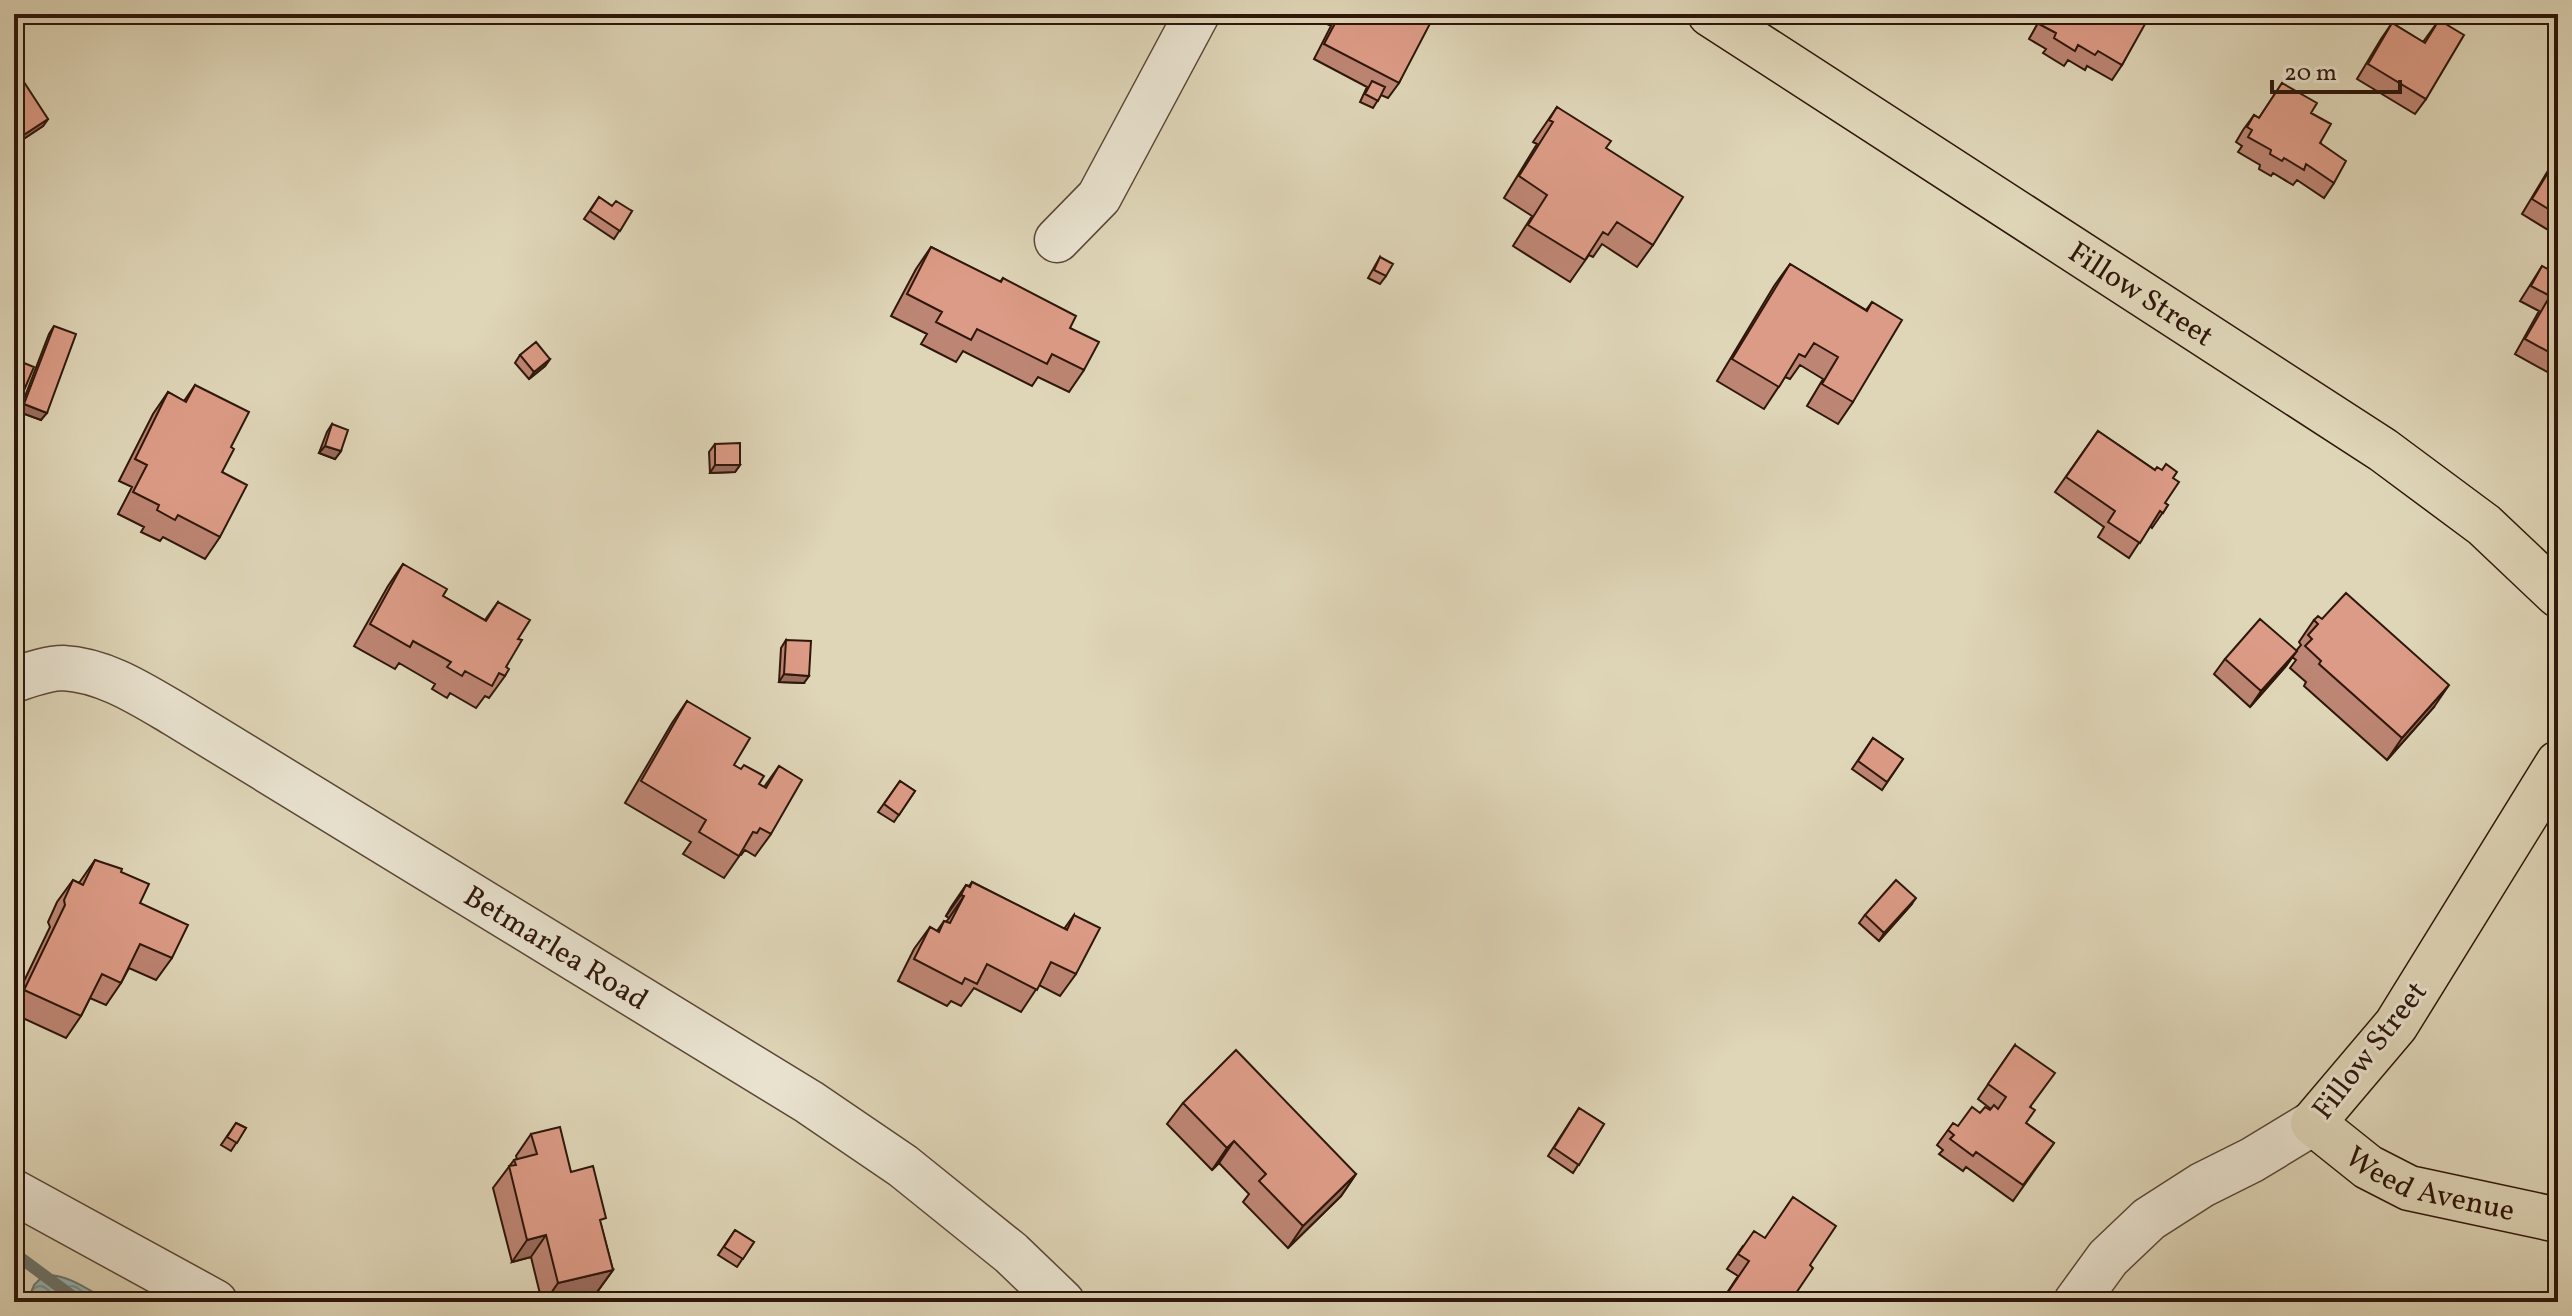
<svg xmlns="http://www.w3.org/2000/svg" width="2572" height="1316" font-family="Vollkorn,serif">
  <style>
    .water { fill: url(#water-waves); stroke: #6c7771; stroke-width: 2 }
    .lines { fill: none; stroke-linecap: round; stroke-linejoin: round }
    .stream { stroke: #6c7771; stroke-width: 12 }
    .minor-casing { stroke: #5a4636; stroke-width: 47 }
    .major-casing { stroke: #2e160a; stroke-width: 47 }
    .minor { stroke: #eae4d1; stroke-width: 44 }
    .major { stroke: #dfd6b8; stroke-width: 44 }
    .wall { fill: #bd8573; stroke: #2e160a; stroke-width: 2 }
    .shaded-wall { fill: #9a6c5e; stroke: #2e160a; stroke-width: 2 }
    .building { fill: #dc9b86; stroke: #2e160a; stroke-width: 2 }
    .labels { text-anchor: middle; stroke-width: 6; stroke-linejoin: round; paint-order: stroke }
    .street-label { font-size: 30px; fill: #2e160a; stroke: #eae4d1 }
  </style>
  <defs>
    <pattern id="water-waves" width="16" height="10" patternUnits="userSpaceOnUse" patternTransform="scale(2)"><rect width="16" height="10" fill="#95b7b6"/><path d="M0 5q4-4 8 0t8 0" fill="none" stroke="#7a9492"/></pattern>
  </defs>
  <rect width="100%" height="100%" fill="#dfd6b8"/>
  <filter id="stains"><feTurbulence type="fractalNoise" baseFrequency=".0025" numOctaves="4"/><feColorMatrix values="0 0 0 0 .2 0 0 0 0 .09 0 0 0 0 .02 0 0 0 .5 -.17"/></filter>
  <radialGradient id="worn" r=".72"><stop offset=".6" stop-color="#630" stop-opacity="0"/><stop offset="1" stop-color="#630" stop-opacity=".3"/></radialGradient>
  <path class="water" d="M44,1275C69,1274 88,1290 110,1302H27L34,1285Z"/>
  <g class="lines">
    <path class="stream" d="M14,1253L80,1302"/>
    <g class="minor-casing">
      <g id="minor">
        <path d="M1057,240L1099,197L1197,14"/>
        <path id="s1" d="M14,680C29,675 47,668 63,668C104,670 141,694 175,714L809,1102L903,1166L1011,1253L1062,1302"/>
        <path d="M14,1192L215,1302"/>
        <path d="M2076,1302L2108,1258L2149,1219L2202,1185L2252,1160L2313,1123"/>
      </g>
    </g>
    <g class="major-casing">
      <g id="major">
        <path id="s2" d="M1710,14L2383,450L2484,525L2558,595"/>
        <path id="s3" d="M2558,763L2396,1025L2313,1123L2368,1167L2409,1188L2558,1220"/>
      </g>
    </g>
    <use href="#minor" class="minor"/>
    <use href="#major" class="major"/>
  </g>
  <path class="wall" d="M1310,14H1430L1399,83L1388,98L1381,95L1373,108L1360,102L1367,87L1314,59L1331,26L1310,15Z
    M2043,14H2148L2122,65L2112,80L2087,66L2085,70L2068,60L2064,66L2043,53L2046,49L2029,39Z
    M2439,20L2426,99L2415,114L2357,79L2381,39L2392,23L2423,42Z
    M2282,83L2311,113L2334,183L2324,198L2297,180L2293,185L2273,173L2271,176L2259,169L2260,165L2238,152L2242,146L2236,142L2243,130L2254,115L2259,118Z
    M14,85L48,119L43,126L16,144L14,140Z
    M1557,107L1606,148L1653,245L1637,267L1602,244L1593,257L1589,255L1570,282L1513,246L1532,216L1504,198L1537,144L1533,142Z
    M2558,154V236L2522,214Z
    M599,197L612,206L632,211L614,239L584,219Z
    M931,247L1000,282L1003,278L1070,328L1084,370L1069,392L1038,377L1032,386L963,351L956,362L921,344L927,334L891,316L916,269Z
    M1380,257L1386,276L1380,284L1368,278Z
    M1790,264L1866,310L1872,302L1853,402L1838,424L1807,406L1823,379L1800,365L1790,379L1785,377L1764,409L1717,381L1774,286Z
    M2542,266L2558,275V378L2515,354L2539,311L2520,301Z
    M54,326L41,420L19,412L49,334Z
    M520,355L550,359L545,366L529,379L515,363Z
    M195,385L231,447L222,472L220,537L205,559L163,537L160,541L141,532L144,527L118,514L132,487L119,481L153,414L168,392L184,401Z
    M332,424L341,451L335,459L319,453L327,432Z
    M2098,431L2155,470L2173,478L2165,503L2168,505L2152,528L2150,526L2129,558L2098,537L2104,527L2055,492Z
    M715,444L740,465L735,472L710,473L709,452Z
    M403,564L443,596L485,620L498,602L518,639L506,667L505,676L489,698L485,696L476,708L450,693L447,698L432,689L435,684L399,663L395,669L354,646L388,586Z
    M2314,620L2434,707L2387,760L2304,686L2306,682L2290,668L2296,660L2292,657L2286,666L2250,707L2214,674L2225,659L2296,651L2301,645L2299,642Z
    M786,640L804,683L779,682L781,648Z
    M687,701L734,765L759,784L764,787L779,766L771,834L755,856L745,850L741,855H740L724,878L683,854L691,842L625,803L672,723Z
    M1873,738L1903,759L1882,790L1852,769Z
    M900,781L915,791L894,822L878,812Z
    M95,860L121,872L172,958L156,980L129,968L121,983L106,1005L90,998L81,1016L66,1038L14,1014V1002L50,927L48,922L57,902L73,880L79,883Z
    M972,882L1064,929L1074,915L1076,974L1060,996L1039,985L1021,1012L974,988L961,1006L951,1001L947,1006L898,981L914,949L930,927L937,931L944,921L946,922L949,918L946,916L951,907L966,885L969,886Z
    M1911,905L1879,941L1859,923L1865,915Z
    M2015,1045L2031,1107L2026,1123L2054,1143L2013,1201L1966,1167L1963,1171L1939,1154L1943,1150L1937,1145L1948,1130L1958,1126L1980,1113L1990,1110L1991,1109L1978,1099Z
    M1183,1103L1356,1174L1341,1196L1288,1248L1243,1202L1249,1194L1219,1163L1212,1170L1167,1124Z
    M1579,1108L1604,1124L1573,1173L1548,1156Z
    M236,1123L246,1128L231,1151L221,1145Z
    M531,1134L571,1172L601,1225L613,1270L597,1292L556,1302H542L531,1257L512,1262L493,1188L514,1160L517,1159L516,1156Z
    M735,1230L754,1242L737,1267L718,1255Z
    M1743,1246L1810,1265L1790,1302H1721L1738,1276L1727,1269Z"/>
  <path class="shaded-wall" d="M48,119L43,126L16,144L22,136Z
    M550,359L545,366L529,379L534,372Z
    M14,392L22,395L17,403L14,402Z
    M24,404L47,413L41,420L19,412Z
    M325,446L341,451L335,459L319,453Z
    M715,465H740L735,472L710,473Z
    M2297,651L2286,666L2250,707L2261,691Z
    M784,674L809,676L804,683L779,682Z
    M2449,685L2434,707L2387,760L2402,738Z
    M961,895L964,896L949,918L946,916Z
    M1916,898L1911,905L1879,941L1884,933Z
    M1234,1141L1219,1163L1212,1170L1227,1148Z
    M1356,1174L1341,1196L1288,1248L1303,1226Z
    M546,1235L531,1257L512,1262L527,1240Z
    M613,1270L597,1292L556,1302H545L558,1283Z"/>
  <path class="building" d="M1340,14H1430L1434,16L1399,83L1324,44Z
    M2045,14H2148L2147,16L2149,17L2122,65L2098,51L2095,55L2078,45L2075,51L2054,38L2056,33L2039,24Z
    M2439,20L2464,35L2426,99L2368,64L2392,23L2425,43Z
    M22,79L48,119L22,136L14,124V85Z
    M1372,81L1385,87L1378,101L1365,94Z
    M2282,83L2317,103L2311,113L2331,124L2320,143L2346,161L2334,183L2306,164L2304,170L2284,158L2282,161L2270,154L2271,150L2248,137L2252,130L2247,127L2254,115L2259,118Z
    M1557,107L1611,141L1606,148L1683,197L1653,245L1617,222L1608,235L1603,232L1585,260L1528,225L1547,195L1519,176L1553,122L1549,120Z
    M2558,156V215L2532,199Z
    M599,197L612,206L616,201L632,211L620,231L590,211Z
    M931,247L1001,282L1003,278L1076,316L1070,328L1099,342L1084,370L1052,354L1047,364L977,329L971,340L936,322L942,312L907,294Z
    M1380,257L1393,264L1386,276L1374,270Z
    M1790,264L1867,311L1872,302L1902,320L1853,402L1822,384L1838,357L1814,343L1805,357L1799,354L1779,387L1732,359Z
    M2542,266L2558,275V357L2525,339L2550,296L2531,286Z
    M54,326L76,334L47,413L24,404Z
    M536,342L550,359L534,372L520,355Z
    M19,361L34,367L22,395L14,392V375Z
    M195,385L249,412L231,447L234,449L222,472L247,485L220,537L178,515L175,520L157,510L159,505L133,492L147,465L135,459L168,392L186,402Z
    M332,424L348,430L341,451L325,446Z
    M2098,431L2155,470L2157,467L2162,470L2166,464L2177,472L2173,478L2179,482L2165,503L2168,505L2163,513L2160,511L2140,543L2108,522L2115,511L2066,477Z
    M740,443V465H715V444Z
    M403,564L447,589L443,596L486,621L498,602L530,620L518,639L522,640L506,667L509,669L505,676L499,673L492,686L465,671L462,676L447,667L451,662L413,641L410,647L370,624Z
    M2346,593L2449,685L2402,738L2319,664L2321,661L2305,646L2312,639L2308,635L2318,624L2314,620L2318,616L2322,619Z
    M2260,619L2297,651L2261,691L2225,659Z
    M786,640L811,641L809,676L784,674Z
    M687,701L750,738L734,765L741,769L744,765L764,776L759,784L766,788L779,766L802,780L771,834L760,828L757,833L753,832L739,856L699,832L706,820L641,781Z
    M1873,738L1903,759L1887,782L1858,761Z
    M900,781L915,791L899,815L884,804Z
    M95,860L122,869L121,872L149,884L140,903L188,925L172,958L140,944L121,983L102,974L81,1016L24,990L65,905L64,900L73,880L83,885Z
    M1896,880L1916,898L1884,933L1865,915Z
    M972,882L1067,930L1074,915L1100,928L1076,974L1051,962L1037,990L987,964L977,984L965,978L962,984L914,959L930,927L939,932L944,921L950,923L964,896L961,895L966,885L970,887Z
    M2015,1045L2055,1073L2030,1107L2035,1110L2026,1123L2054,1143L2023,1185L1976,1152L1973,1156L1950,1139L1954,1135L1948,1130L1953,1123L1958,1126L1972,1107L1980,1113L1985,1107L1990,1110L1994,1105L1998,1109L2006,1097L1988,1084Z
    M1236,1050L1356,1174L1303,1226L1259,1181L1266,1174L1234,1141L1227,1148L1183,1103Z
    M1579,1108L1604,1124L1579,1165L1554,1148Z
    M236,1123L246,1128L237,1143L227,1137Z
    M560,1127L571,1172L593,1166L606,1218L600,1220L613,1270L558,1283L546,1235L527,1240L509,1166L516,1165L514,1160L537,1154L531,1134Z
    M1793,1197L1836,1226L1810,1265L1813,1268L1790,1302H1723L1722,1301L1749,1261L1738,1254L1754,1231L1765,1238Z
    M735,1230L754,1242L743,1259L724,1247Z
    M882,1294L891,1302H875Z"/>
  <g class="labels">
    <g class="street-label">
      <text dy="10" stroke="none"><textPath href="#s2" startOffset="514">Fillow Street</textPath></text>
      <text dy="10" stroke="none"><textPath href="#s1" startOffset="620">Betmarlea Road</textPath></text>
      <text transform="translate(2369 1050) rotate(-52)" y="10">Fillow Street</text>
      <text dy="10" stroke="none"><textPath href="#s3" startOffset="572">Weed Avenue</textPath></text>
    </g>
  </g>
  <rect width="2572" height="1316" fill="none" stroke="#dfd6b8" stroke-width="48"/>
  <rect x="16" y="16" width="2540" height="1284" fill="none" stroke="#2e160a" stroke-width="4"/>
  <rect x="24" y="24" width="2524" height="1268" fill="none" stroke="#2e160a" stroke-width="2"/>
  <path d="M2272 80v12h128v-12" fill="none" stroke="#2e160a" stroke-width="4"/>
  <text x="2284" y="80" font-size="24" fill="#2e160a" stroke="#eae4d1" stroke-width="6" paint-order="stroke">20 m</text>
  <rect width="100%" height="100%" filter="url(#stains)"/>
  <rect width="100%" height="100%" fill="url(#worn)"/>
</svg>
